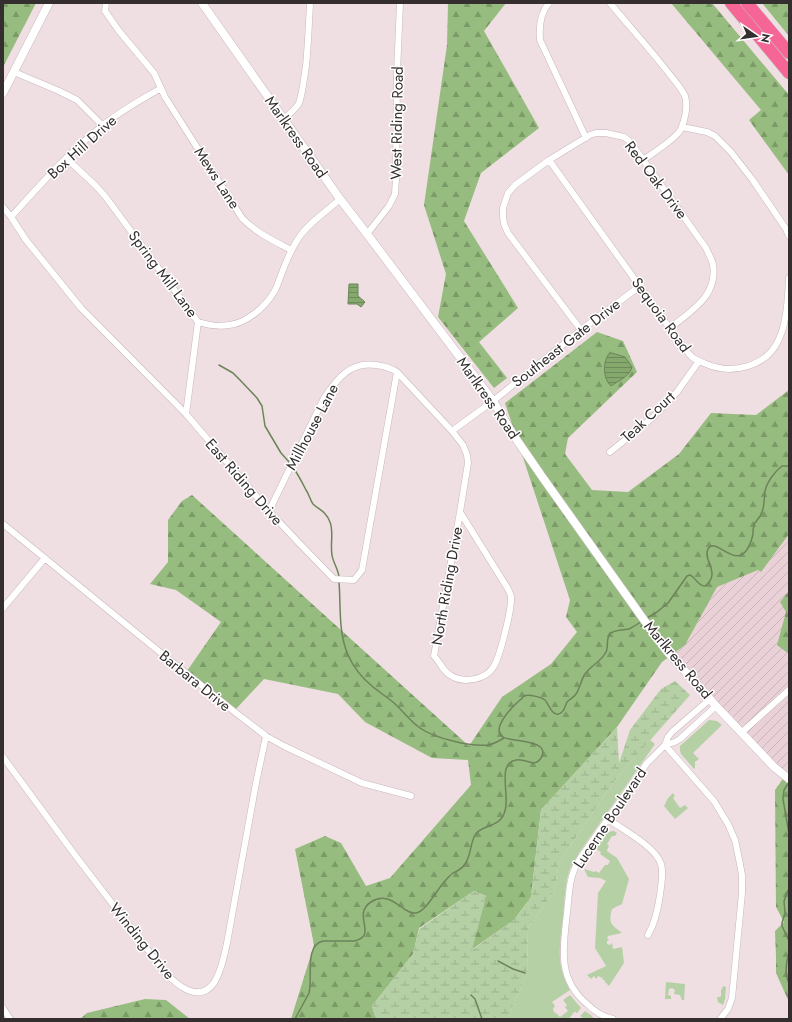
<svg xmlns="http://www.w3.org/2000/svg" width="792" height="1022" font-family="Jost,sans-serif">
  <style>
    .industrial { fill: url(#industrial-furrows) }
    .green { fill: #b5d0a4 }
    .forest { fill: url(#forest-firs) }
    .wetland { fill: url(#wetland-marsh) }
    .water { fill: url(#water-rules); stroke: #6d845a }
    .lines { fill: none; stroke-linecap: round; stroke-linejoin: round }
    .stream { stroke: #6d845a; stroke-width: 1.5 }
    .minor-casing { stroke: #c8b8bb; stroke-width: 7 }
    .tertiary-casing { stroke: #c8b8bb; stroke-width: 9 }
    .motorway-casing { stroke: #c2c0c1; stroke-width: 13 }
    .minor { stroke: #fff; stroke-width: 6 }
    .tertiary { stroke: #fff; stroke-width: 8 }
    .motorway { stroke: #f56697; stroke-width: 12 }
    .labels { text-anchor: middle; stroke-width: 3; stroke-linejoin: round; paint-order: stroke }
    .street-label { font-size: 15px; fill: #342e2f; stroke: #fff }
  </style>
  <defs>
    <pattern id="industrial-furrows" width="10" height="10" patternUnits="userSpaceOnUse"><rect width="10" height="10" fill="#ead1d7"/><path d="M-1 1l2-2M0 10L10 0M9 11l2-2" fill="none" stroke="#c9b4b9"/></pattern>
    <pattern id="forest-firs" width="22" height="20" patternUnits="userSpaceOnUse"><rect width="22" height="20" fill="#97bc7f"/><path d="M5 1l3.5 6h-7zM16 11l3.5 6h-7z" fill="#7c9968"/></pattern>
    <pattern id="wetland-marsh" width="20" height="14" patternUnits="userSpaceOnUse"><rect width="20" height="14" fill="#b5d0a4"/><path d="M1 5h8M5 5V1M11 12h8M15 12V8" fill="none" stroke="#9cb38e"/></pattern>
    <pattern id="water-rules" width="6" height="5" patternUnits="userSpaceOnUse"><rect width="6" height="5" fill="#85a96d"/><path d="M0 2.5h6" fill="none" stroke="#6e8a5a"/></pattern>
  </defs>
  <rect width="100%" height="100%" fill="#efdfe2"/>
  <path class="industrial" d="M789,534V591L780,602L786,612L778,645L789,654V769L784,775L672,655L685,645L717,587L758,570L761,572Z"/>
  <path class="green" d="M709,720L717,721L722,725L693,753L699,759L695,762V768L694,769L681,754L680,751V746Z
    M650,740L655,744L579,853L570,869L567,879C565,892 564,904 563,917C560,945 555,964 570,990L552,1002L555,1006L553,1009L554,1012L557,1014L560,1017L568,1011L565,1007L567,1005L563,1000L570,995L581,1008L577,1013L575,1012H574L569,1019H507L527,975L528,928L554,892L559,862L616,779Z
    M673,793L675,796L673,798L680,808L685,805L688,808L675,819L664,806L668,798Z
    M614,831L617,833L615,836H612L607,844L609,846L607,850V851L617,858L629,879L622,904L612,909C608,923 611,924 622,933L608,936L607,938L609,940L607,941V944L610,945L612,943L613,949L622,947L624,963L609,986L605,982V981L602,979L603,977L602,978L598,976L596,979L594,976L591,979L587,975L606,966L595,948L598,893L606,881L600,878L588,877L584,869L594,872L596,871L599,873L605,865H608L610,861L600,854L601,852L596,849L594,850C599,843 604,831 614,831Z
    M666,982L685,984L684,1000H682L680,995L674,994L675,990L672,988L669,989L668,995L671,996V999H665Z
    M723,986L726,987L725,999L723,1005L718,1002L717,997H720L721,996V991Z
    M585,1011L591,1015L594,1019H584L580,1016Z"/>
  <path class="forest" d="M3,3H36L3,67Z
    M448,3H506L484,31L539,128L481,173L464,221L518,308L479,342L507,378L494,388L438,317L446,274L424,205L447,45Z
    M671,3H712L789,95V175L749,120L761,110Z
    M762,3H789V36Z
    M597,332L623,341L637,372L568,438L565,454L592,490L628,492L679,454L711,413L756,415L789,390V534L761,572L758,570L717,587L685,645L662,662L617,727L541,810L531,897L514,920L471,950L486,896L474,891L419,928L413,954L372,1006L376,1019H291L314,945L295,849L325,836L341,843L366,886L390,878L471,785L468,760L432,758L365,722L338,694L264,679L236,709L187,671L221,622L176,590L150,584L168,562V520L182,501L192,495L469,746L502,697L551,664L577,632L566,617L570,600L505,403Z
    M789,591V654L777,645L786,612L780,602Z
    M789,770V1002L776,973V956L775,931L784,922L776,907L775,790Z
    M145,999L166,1000L190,1019H80L87,1013Z"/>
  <path class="wetland" d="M675,681L690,695L616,779L559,862L554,892L528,928L527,975L507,1019H376L372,1006L413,954L419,929L474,891L486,896L472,950L514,920L531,897L541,810L617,727L619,763L630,730L661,689Z"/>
  <path class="water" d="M349,284H358V296L365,302L361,307L357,304H348Z
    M610,353H612L625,357L632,367C630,376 618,381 611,386C603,379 602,361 610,353Z"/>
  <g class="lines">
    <path class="stream" d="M219,365L233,373L240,380L257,398L262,406L265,426L281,453L290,463
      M292,466C298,474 302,482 306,490C309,494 310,500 313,504C319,510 326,511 330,522C334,532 330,544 332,555C333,563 339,570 339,578
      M339,582C341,606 338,632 348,655C353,666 362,678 372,686C379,692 387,697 394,703C403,711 410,721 420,728C434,738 471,747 488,745C494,744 499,741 504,738
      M647,618L657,612L668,603L687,576L690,575C697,578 697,586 705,586C722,573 702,560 708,549C715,536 733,567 746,551C749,547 752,539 753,534C753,531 753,528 754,525C756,520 761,517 762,512C765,504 764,498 765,491C767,482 775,471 782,466H789
      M789,782L784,790L783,799L789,834
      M789,888L784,901L785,913L782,923V926L789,941
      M789,953C786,963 784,974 789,983
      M498,961L513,969L525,973
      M471,995L475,999L482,1019
      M295,1019L309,993C313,979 304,945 323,941H354C379,936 351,915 371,902C391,889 403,915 416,913C426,911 437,890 444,882C447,879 450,875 453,873C457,871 462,869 465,864C471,856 470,844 475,835C479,827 493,827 500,820C516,804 493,764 516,760C521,759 528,762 533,763C536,763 539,761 541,758C552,739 510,742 503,737C490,729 513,706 520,700C521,700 523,697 524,696C529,694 541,697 545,700C549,704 553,720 562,712C565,710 565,705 567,702C570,699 574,697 576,694C580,688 581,680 585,674C590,666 601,662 606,652C609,647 605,637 611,633C614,630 624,630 629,629C633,627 638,624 642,621"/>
    <g class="minor-casing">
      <path id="minor" d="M106,3L105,11L119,31L154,73L165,97L242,218C255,232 274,241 291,250
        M549,3C540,13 539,27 540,40L586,138
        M610,3C629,26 649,48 667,71C673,79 681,87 685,96C688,106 685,120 681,129C676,139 653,153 643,160
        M14,72L59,91L77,100L102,125
        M284,119C289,114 296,109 299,103C303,91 304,78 306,66C308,45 309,24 310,3
        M682,127L707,132L715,136L731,152L752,179L786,229L789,236
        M66,158L95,185L105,196L198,322L186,414
        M549,160L684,348C687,351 689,354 692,357C696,360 701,362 706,364C732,375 767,367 779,339C787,322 788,297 789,278
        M3,207L11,217L26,240L81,308L186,414L269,511L299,543L334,579L354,580L362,570L397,372
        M11,217C40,185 68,153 102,126C120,111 141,100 161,88
        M367,234L389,206L395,194L396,178L397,72L400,3
        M198,322C208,325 218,327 229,325C247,323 265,307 274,292C277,288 278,282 280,278C285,264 290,251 298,239C308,223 326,212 340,199
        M581,330L508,233L504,224L503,216V208L508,193L515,185L549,160L590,135L596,133H606L624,137L628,140L634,147L706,248C708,253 712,259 713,265C718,296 691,311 670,328
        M452,431L493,401L581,330L640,286
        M610,452L652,418L677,392L699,361
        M269,511L324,398C337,379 350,361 376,365C383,366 391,368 397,372L452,431L463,445L467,455L468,463L460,512L434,656C440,662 443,671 450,675C463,684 486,680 494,666C500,656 512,609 511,597C511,595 509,591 508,589L460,512
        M3,524L161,653L236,713L266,736L284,746L362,783L411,796
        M3,608L45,558
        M741,733L789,690
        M665,745L714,801L728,824L735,840L739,859L742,875V893L732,998L728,1009L720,1019
        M665,745L668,737L672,732L710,699
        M3,757L75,855L167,975C172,979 177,984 182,987C215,1007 222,966 227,943L256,783L266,736
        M608,819C623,830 655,846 661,864C664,874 661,885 660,895C658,909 655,923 648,935
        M3,1008L10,1019
        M613,1019C604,1017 594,1011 587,1004C557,979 563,947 567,913C569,894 569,876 579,860L647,763L665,745L675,742L680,739L716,706"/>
    </g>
    <g class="tertiary-casing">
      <path id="tertiary" d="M202,3L340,199L367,234L493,401L514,436L543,478L644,620L666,650L716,706L758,750L774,767L789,779
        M3,93L49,3"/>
    </g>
    <g class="motorway-casing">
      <path id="motorway" d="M731,3L789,73
        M747,3L789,53"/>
    </g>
    <use href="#minor" class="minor"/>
    <use href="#tertiary" class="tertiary"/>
    <use href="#motorway" class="motorway"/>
  </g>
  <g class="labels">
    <g class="street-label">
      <text transform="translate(397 123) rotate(-89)" y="5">West Riding Road</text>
      <text transform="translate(296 137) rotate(55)" y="5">Marlkress Road</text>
      <text transform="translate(82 147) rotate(-42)" y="5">Box Hill Drive</text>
      <text transform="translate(217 178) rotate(57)" y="5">Mews Lane</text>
      <text transform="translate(656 180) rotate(53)" y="5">Red Oak Drive</text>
      <text transform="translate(163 274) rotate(53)" y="5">Spring Mill Lane</text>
      <text transform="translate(661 315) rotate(54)" y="5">Sequoia Road</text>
      <text transform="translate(566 343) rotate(-38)" y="5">Southeast Gate Drive</text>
      <text transform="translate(488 398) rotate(55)" y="5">Marlkress Road</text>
      <text transform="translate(648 417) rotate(-43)" y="5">Teak Court</text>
      <text transform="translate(312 427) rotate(-62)" y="5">Millhouse Lane</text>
      <text transform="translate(244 482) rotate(49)" y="5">East Riding Drive</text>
      <text transform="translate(447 586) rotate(-80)" y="5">North Riding Drive</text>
      <text transform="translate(678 660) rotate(50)" y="5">Marlkress Road</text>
      <text transform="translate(195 681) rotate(39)" y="5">Barbara Drive</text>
      <text transform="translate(610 818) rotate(-56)" y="5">Lucerne Boulevard</text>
      <text transform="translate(142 941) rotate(51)" y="5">Winding Drive</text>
    </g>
  </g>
  <rect width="792" height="1022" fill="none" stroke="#342e2f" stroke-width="8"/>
  <g transform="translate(756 36) rotate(103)" stroke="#ffffff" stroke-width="3" paint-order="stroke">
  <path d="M0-3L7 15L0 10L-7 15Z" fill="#342e2f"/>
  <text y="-6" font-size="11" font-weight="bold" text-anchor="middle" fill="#342e2f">N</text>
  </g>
</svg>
